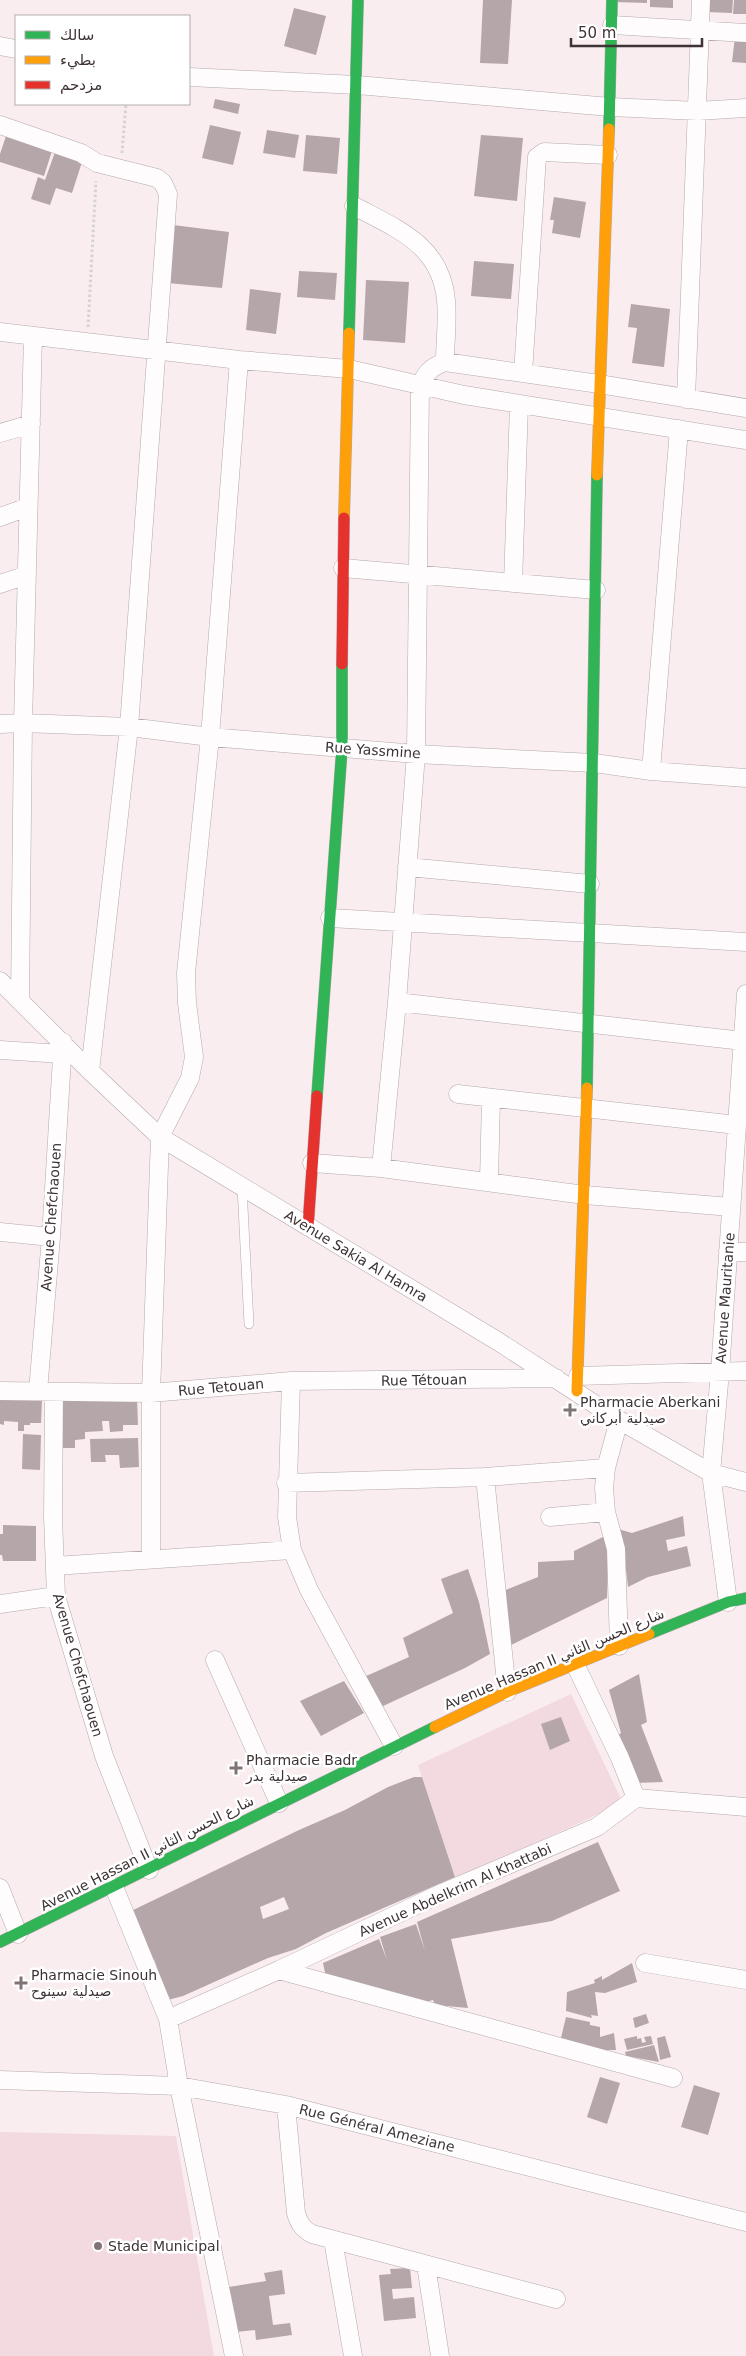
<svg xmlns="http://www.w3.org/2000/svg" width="746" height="2356" font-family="'DejaVu Sans',Cairo,sans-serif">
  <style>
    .green { fill: #f3dae0 }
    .building { fill: #b4a6a9; fill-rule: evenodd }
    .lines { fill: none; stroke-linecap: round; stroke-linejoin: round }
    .lane-casing { stroke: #b4a9ac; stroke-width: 10 }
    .street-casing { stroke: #b4a9ac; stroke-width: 19 }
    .fast-casing { stroke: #b4a9ac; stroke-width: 12 }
    .slow-casing { stroke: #b4a9ac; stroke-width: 12 }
    .jam-casing { stroke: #b4a9ac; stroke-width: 12 }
    .path { stroke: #d5d2d2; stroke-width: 3; stroke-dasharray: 2.5 2.5; stroke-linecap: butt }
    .lane { stroke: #fefcfd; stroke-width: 9 }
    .street { stroke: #fefcfd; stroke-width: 18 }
    .fast { stroke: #30b455; stroke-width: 11 }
    .slow { stroke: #ff9f0a; stroke-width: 11 }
    .jam { stroke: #e5322d; stroke-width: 11 }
    .poi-dot { fill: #807476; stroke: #fff; stroke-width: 2 }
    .labels { text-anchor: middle; stroke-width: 5; stroke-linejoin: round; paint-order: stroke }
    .street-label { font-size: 14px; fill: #3e3335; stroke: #fff }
    .poi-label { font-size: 14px; fill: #3e3335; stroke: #fff; text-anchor: start }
  </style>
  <rect width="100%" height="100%" fill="#faedf0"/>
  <path class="green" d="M571,1694L623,1803L456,1879L418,1765Z
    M0,2132L176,2136L214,2356H0Z"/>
  <path class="building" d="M483,0H512L508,64L480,63Z
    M615,0H647V3L615,2Z
    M650,0H673V8L650,7Z
    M706,0H733L732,13L706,12Z
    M734,0H746V14H733Z
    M294,8L326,16L316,55L284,46Z
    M735,37L746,38V63L732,62Z
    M215,99L240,104L238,114L213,108Z
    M210,125L241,132L233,165L202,158Z
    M267,130L299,135L295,158L263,153Z
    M306,135L340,138L337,174L303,171Z
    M481,135L523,138L517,201L474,196Z
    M6,136L52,151L44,176L0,162V154Z
    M55,152L82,162L72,193L56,188L50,205L31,199L38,177L45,180Z
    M554,197L586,202L580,238L552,233L554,220H550Z
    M173,225L229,232L222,288L167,283Z
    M474,261L514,264L511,299L471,296Z
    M299,271L337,273L335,300L297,297Z
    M366,280L409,282L405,343L363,340Z
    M250,289L281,293L276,334L246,330Z
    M631,304L670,309L664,367L632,363L637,328L628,327Z
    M0,1398L42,1400L41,1423H30V1425H24V1431H18V1410V1422L4,1421V1425L0,1424Z
    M137,1398L138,1425H123V1431L110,1432L109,1421H102L103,1431L85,1432V1439L75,1440V1448H61L59,1401Z
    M23,1434L41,1435L40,1470L22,1469Z
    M138,1438L139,1467L120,1468L119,1455H105L106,1462H91L90,1439Z
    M683,1516L685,1536L666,1540L668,1551L687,1546L691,1566L648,1577L628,1587L625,1561L611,1527L632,1533Z
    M3,1525L36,1526V1561H3L2,1555H0V1534H3Z
    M603,1537H609L607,1598L503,1649V1591L538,1577V1562L574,1560V1551Z
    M468,1569L479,1602L490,1654L465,1668L381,1707L364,1677L409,1657L403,1638L453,1613L441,1579Z
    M639,1674L647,1722L641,1725L663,1782L635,1783L616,1737L621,1733L609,1690Z
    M344,1681L364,1713L321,1736L300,1701Z
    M561,1717L570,1741L550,1750L541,1724Z
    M414,1777H422L455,1877L326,1933L296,1949L268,1958L183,1996L168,2000L155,1968L157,1967L154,1959L147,1961L127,1913L299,1830L345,1810L388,1787ZM284,1897L289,1909L263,1919L260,1907Z
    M598,1842L620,1891L552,1921L451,1939L468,2008L435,2005L433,2000L422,2003L421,1999L410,2000L409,1996H392L327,1982L323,1963L379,1939L387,1960L380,1937L416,1924L425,1951L417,1922Z
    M632,1963L637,1982L605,1993L595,1992L598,2016L591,2015L592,2018L566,2011L567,1992L595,1983L594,1980L602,1976V1980Z
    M646,2014L649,2023L635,2028L633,2018Z
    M566,2017L590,2022V2025L600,2027V2037L614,2033L616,2050H599L560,2042Z
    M637,2036V2039L641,2038L642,2043L646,2042L644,2037L651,2036L653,2044L627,2050L624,2039Z
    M665,2036L671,2057L660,2060L657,2038Z
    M654,2045L659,2062L626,2056L625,2052Z
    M600,2077L620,2083L607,2124L587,2117Z
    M694,2085L720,2093L708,2135L681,2127Z
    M410,2268L412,2288L392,2289L393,2299L414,2297L416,2318L384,2321L379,2275L391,2274L390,2269Z
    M282,2270L285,2294L269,2296L273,2325L290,2323L292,2335L256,2340L255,2330L236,2332L229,2287L266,2281L264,2273Z"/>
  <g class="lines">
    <g class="lane-casing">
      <path id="lane" d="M242,1187L249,1324"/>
    </g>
    <g class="street-casing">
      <path id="street" d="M612,25L746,33
        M0,46L16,49
        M189,77L357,85L610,107L698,111L746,108
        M0,125L81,153L97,163L157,178L163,183L168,194L129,727L90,1071
        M354,206C397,229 441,245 446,300C448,320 445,342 445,362
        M0,332L239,360L349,369L464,395L746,440
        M523,373L537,157L544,152L608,155
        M686,399L701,0
        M0,433L31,424
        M0,517L28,507
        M343,568L596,590
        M513,583L519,405
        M0,584L27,575
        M0,724L23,723L129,727L210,737L416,754L594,763L651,771L746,778
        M651,771L679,429
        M407,867L590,884
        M330,918L746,942
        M0,981L90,1071L160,1137L499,1342L619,1420L711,1473L746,1482
        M20,1001L23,723L33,336
        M397,1002L743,1041
        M0,1050L62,1054
        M458,1094L737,1125
        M312,1163L381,1168L585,1195L731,1207
        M381,1168L397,1002L416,754L420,387C425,373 431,367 445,362L599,384L746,408
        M489,1181L491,1098
        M0,1232L51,1237
        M728,1251L746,1252
        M578,1376L746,1371
        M291,1381L287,1517L292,1550L309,1590L394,1746
        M0,1391L151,1393L291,1381L556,1378
        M38,1391L51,1237L63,1042
        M54,1392L53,1517L56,1596L104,1756L149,1870
        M485,1477L507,1692
        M286,1483L485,1477L606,1468
        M550,1517L606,1512
        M151,1559V1393L160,1137L190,1078L194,1057L187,1003L186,973L210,737L239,360
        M55,1566L292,1550
        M728,1602L711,1473L720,1372L746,994
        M0,1604L56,1596
        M619,1646L616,1549L606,1512L604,1488L606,1468L619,1420
        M215,1660L279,1803
        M575,1664L620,1758L636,1798
        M114,1887L168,2019L179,2086L234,2356
        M0,1888L18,1934
        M645,1963L746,1980
        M279,1970L673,2078
        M168,2019L279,1970L444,1892L597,1827L636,1798L746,1807
        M0,2080L179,2086L286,2105L746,2222
        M286,2105L296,2213C299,2224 303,2229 312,2234L556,2299
        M333,2240L353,2356
        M426,2265L440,2356"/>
    </g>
    <g class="fast-casing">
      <path id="fast" d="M609,129L612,0
        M349,333L358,0
        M587,1088L597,475
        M317,1096L342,748V664
        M649,1634L728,1602L746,1598
        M0,1942L435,1727"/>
    </g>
    <g class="slow-casing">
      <path id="slow" d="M597,475L609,129
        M344,518L349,333
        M577,1391L587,1088
        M435,1727L507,1692L649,1634"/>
    </g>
    <g class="jam-casing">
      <path id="jam" d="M342,664L344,518
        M308,1227L317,1096"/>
    </g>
    <path class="path" d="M122,153L126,104
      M88,327L96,181"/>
    <use href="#lane" class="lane"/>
    <use href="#street" class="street"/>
    <use href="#fast" class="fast"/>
    <use href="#slow" class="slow"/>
    <use href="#jam" class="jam"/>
  </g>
  <g class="poi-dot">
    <path d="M567.5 1402.5h5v5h5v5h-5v5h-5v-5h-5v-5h5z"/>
    <path d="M233.5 1760.5h5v5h5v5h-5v5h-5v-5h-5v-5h5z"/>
    <path d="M18.5 1975.5h5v5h5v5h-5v5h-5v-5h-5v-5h5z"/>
    <circle cx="98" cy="2246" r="5"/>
  </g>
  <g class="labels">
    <g class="street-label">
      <text transform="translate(373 750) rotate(4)" y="5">Rue Yassmine</text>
      <text transform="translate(51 1217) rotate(-86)" y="5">Avenue Chefchaouen</text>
      <text transform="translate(356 1256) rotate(31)" y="5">Avenue Sakia Al Hamra</text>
      <text transform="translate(725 1298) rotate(-86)" y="5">Avenue Mauritanie</text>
      <text transform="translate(424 1380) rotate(-1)" y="5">Rue Tétouan</text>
      <text transform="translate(221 1387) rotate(-5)" y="5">Rue Tetouan</text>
      <text transform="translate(554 1659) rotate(-23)" y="5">Avenue Hassan II شارع الحسن الثاني</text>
      <text transform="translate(78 1665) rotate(74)" y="5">Avenue Chefchaouen</text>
      <text transform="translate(147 1853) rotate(-27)" y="5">Avenue Hassan II شارع الحسن الثاني</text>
      <text transform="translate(455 1890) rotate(-24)" y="5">Avenue Abdelkrim Al Khattabi</text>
      <text transform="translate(377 2128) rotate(14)" y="5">Rue Général Ameziane</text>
    </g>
    <g class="poi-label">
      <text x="580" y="1407">Pharmacie Aberkani<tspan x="580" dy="16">صيدلية أبركاني</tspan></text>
      <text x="246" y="1765">Pharmacie Badr<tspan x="246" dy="16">صيدلية بدر</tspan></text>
      <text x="31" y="1980">Pharmacie Sinouh<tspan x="31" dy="16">صيدلية سينوح</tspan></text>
      <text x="108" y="2251">Stade Municipal</text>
    </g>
  </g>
  <rect x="15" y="15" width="175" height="90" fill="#ffffff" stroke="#b2adae"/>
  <rect x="25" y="31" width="25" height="8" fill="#30b455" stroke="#b2adae"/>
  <text x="60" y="40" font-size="15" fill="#3e3335">سالك</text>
  <rect x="25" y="56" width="25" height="8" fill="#ff9f0a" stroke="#b2adae"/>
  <text x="60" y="65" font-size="15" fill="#3e3335">بطيء</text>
  <rect x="25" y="81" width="25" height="8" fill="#e5322d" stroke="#b2adae"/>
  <text x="60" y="90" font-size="15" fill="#3e3335">مزدحم</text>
  <path d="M571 38v8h131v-8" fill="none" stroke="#3e3335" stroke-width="2.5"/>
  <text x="578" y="38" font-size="15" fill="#3e3335" stroke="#ffffff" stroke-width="4" paint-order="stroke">50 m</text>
</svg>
